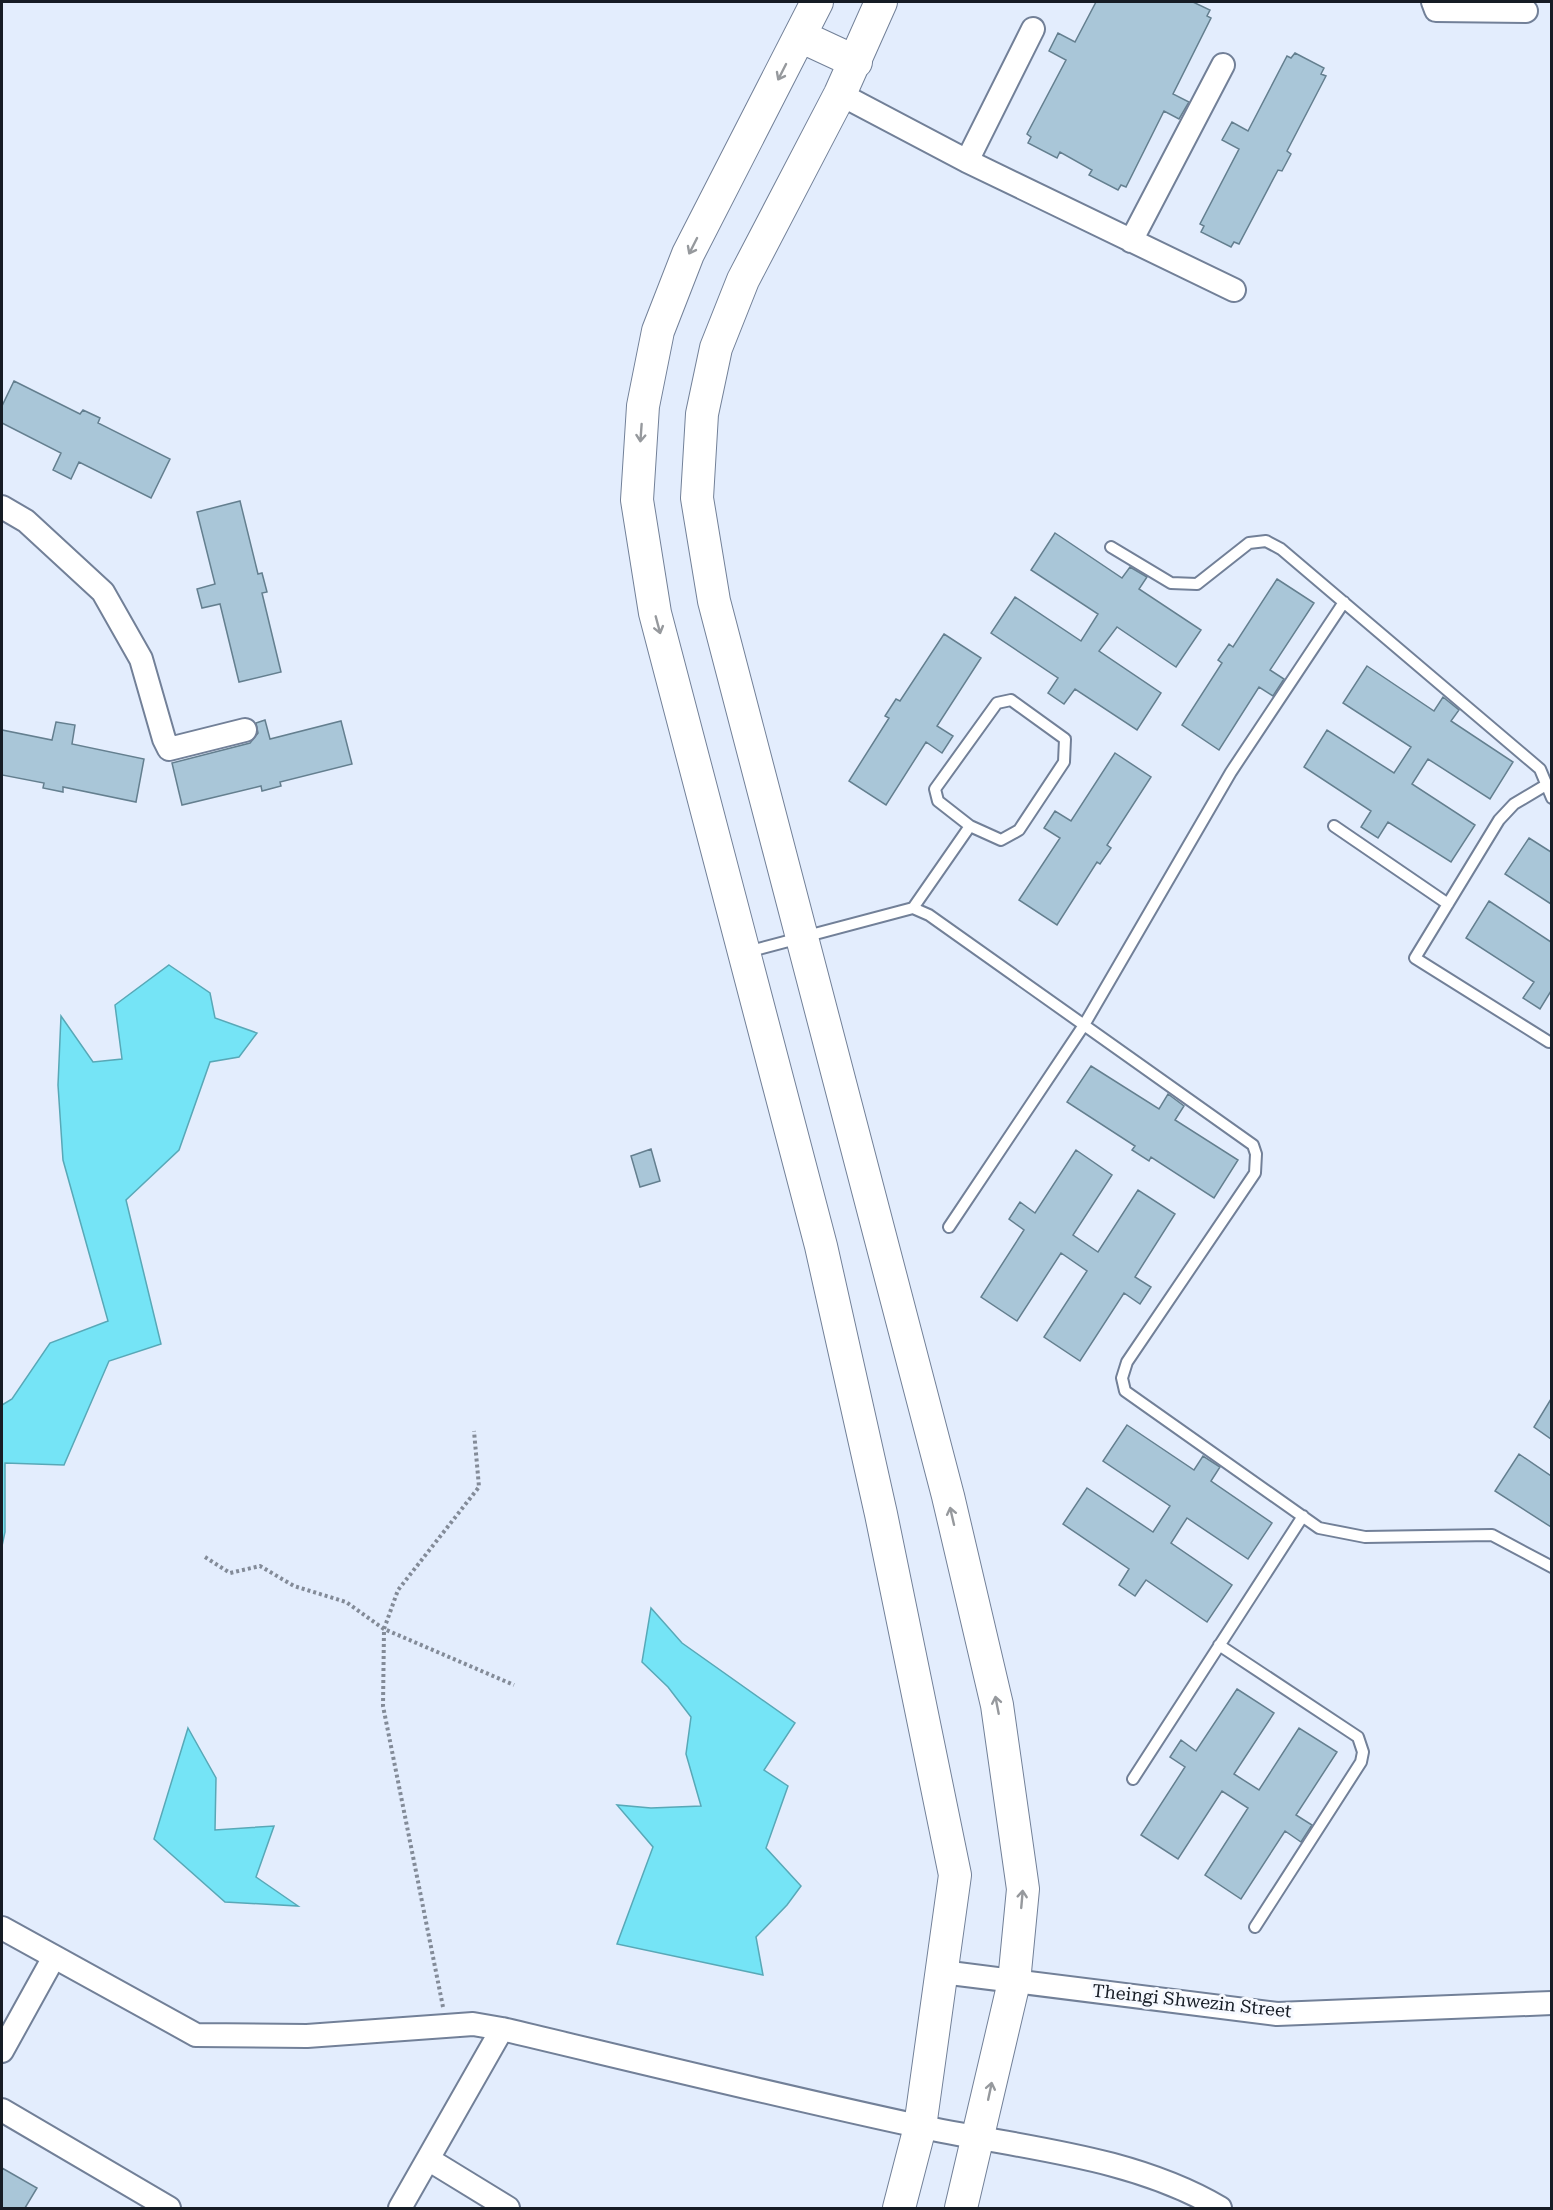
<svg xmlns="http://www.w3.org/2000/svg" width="1553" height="2210" font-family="'Roboto Serif',serif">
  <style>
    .water { fill: #75e4f6; stroke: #58a8b7; stroke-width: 1.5 }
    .building { fill: #a9c6d8; stroke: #647f8f; stroke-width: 1.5 }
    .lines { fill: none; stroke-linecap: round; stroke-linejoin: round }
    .lane-casing { stroke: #728098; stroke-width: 14 }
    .street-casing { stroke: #728098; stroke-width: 26 }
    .secondary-casing { stroke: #728098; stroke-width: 34 }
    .path { stroke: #838b98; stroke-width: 4; stroke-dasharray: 3 3; stroke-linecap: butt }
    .lane { stroke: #fff; stroke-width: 10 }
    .street { stroke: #fff; stroke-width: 22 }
    .secondary { stroke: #fff; stroke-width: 32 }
    .oneway { stroke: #96999d }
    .labels { text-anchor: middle; stroke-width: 6; stroke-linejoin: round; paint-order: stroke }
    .street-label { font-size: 18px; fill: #161c25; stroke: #f6f9ff }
  </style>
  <rect width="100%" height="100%" fill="#e3edfd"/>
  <path class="water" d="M169,965L210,993L215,1018L257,1033L239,1057L210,1062L179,1150L126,1200L161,1344L109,1361L64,1465L5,1463V1532L2,1546V1405L12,1399L50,1343L108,1321L63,1160L58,1085L61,1016L93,1062L122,1059L115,1005Z
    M651,1608L682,1643L795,1723L764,1770L788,1786L766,1848L801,1886L787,1905L756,1937L763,1975L617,1944L653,1847L617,1805L651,1808L701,1806L686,1754L691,1717L668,1687L642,1662Z
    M188,1728L216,1778L215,1830L274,1826L256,1877L298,1906L225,1902L154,1839Z"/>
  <path class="building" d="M1096,2H1193L1210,10L1207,16L1211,18L1173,94L1189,102L1179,119L1164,111L1126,187L1121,185L1118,190L1089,175L1092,170L1060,152L1057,158L1028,143L1031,137L1027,134L1066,60L1049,51L1058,33L1075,42Z
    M1295,53L1324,68L1321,74L1326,76L1287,151L1291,154L1282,171L1278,170L1239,244L1234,242L1231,247L1201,232L1204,226L1200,224L1239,149L1222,140L1232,122L1248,131L1287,56L1291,58Z
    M14,381L80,414L83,410L100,418L98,423L170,459L151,498L79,462L71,479L53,470L61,453L2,423V406Z
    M240,501L258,574L262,573L267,592L262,593L281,672L239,682L220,604L202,608L197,589L215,584L197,512Z
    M1055,533L1122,578L1130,567L1147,577L1139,589L1201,630L1176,667L1117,627L1099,651L1161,693L1137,730L1075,689L1064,704L1048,693L1058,678L991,633L1015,597L1081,641L1098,614L1031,570Z
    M1277,579L1314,603L1270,670L1284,679L1273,696L1259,687L1219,750L1182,725L1222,663L1218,660L1229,644L1233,647Z
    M944,634L981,658L937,726L953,736L942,753L926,742L886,805L849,781L889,718L885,716L896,699L900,701Z
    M1367,666L1434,711L1443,697L1459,710L1451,721L1513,762L1490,799L1428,759L1412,784L1475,825L1451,862L1388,822L1378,838L1361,827L1371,811L1304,767L1327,730L1394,773L1411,747L1343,703Z
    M265,720L270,739L341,721L352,764L280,782L281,786L262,791L261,786L182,805L172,763L250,743L258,733L256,723Z
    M56,722L75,725L72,744L144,759L136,802L63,787V792L43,788L44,783L2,775V730L52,740Z
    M1115,753L1151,777L1107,845L1111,848L1100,864L1097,862L1057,925L1019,900L1060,838L1044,828L1055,811L1071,821Z
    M1529,838L1551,852V904L1505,874Z
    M1489,901L1551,942V991L1540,1009L1523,998L1534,982L1466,938Z
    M1091,1066L1159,1109L1168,1094L1184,1106L1175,1120L1238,1160L1214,1198L1151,1157L1149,1161L1132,1150L1135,1146L1067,1102Z
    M651,1149L660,1181L640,1187L631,1156Z
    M1076,1150L1112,1175L1073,1235L1098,1252L1138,1190L1175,1214L1135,1277L1151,1287L1140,1304L1124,1293L1080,1361L1044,1337L1087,1271L1061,1253L1017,1321L981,1297L1024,1230L1009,1219L1020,1202L1035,1213Z
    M1551,1399V1439L1534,1427Z
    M1127,1425L1194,1470L1203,1456L1220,1467L1211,1481L1272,1523L1248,1559L1187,1518L1171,1543L1232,1585L1207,1622L1146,1580L1135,1596L1119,1585L1129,1569L1063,1524L1087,1488L1153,1532L1170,1506L1103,1461Z
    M1519,1454L1551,1476V1527L1495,1491Z
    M1237,1689L1274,1713L1234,1774L1259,1790L1299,1728L1337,1752L1296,1815L1312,1825L1301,1842L1285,1831L1241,1899L1205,1875L1248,1808L1222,1791L1178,1859L1141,1835L1185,1767L1170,1757L1181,1740L1196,1751Z
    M2,2168L37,2188L25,2208H2Z"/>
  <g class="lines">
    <g class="lane-casing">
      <path id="lane" d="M1111,547L1171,583L1197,584L1249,543L1266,541L1281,549L1540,769L1552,798
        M1011,700L1065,739L1064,762L1019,830L1001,840L970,826L938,801L935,789L997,703Z
        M1546,785L1514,804L1499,820L1415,958L1549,1042
        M1334,826L1448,904
        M913,908L970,826
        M747,952L913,908L929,915L1253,1145L1256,1154L1255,1173L1127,1362L1122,1378L1125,1391L1319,1528L1365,1537L1492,1535L1552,1567
        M949,1227L1084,1025L1231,772L1344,602
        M1219,1645L1358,1737L1363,1752L1361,1762L1255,1927
        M1133,1779L1303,1516"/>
    </g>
    <g class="street-casing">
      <path id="street" d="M1433,2L1436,10L1526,11
        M840,94L967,161L1234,290
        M967,161L1033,29
        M1131,241L1223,65
        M2,507L26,521L103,592L141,659L164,739L169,749L245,730
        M2,1928L196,2035L307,2036L473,2024L502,2029
        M942,1972L1277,2014L1552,2003
        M2,2051L54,1957
        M2,2110L169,2208
        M428,2159L508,2208
        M400,2208L502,2029C641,2062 779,2096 918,2126C1019,2148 1130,2155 1220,2208"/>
    </g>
    <g class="secondary-casing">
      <path id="secondary" d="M817,2L688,254L658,331L643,406L637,500L655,613L821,1246L881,1514L955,1875L920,2127L899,2208
        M881,2L840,94L743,280L716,348L702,414L697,498L714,601L948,1496L997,1705L1023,1889L1014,1982L961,2208
        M800,36L856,62"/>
    </g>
    <path class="path" d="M205,1557L230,1573L260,1566L294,1586L346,1602L384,1629L514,1685
      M443,2007L383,1706L384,1629L398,1590L479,1487L474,1431"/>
    <use href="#lane" class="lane"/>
    <use href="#street" class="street"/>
    <use href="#secondary" class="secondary"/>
  </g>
  <defs><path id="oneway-shaft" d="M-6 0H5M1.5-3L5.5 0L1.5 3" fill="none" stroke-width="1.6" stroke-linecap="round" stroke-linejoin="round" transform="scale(1.5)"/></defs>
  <g class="oneway">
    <use href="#oneway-shaft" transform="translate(782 72) rotate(117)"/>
    <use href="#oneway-shaft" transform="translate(693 246) rotate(117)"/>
    <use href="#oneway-shaft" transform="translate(641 433) rotate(94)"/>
    <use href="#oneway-shaft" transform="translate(658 625) rotate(75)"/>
    <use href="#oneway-shaft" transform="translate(952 1516) rotate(-103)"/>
    <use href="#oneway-shaft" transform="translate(997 1705) rotate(-101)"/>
    <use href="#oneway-shaft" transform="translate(1022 1899) rotate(-85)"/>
    <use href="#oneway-shaft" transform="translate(990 2091) rotate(-78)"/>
  </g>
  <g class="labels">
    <g class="street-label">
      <text transform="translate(1192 2001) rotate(6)" y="6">Theingi Shwezin Street</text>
    </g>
  </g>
  <rect width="1553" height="2210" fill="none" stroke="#161c25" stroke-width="6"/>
</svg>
